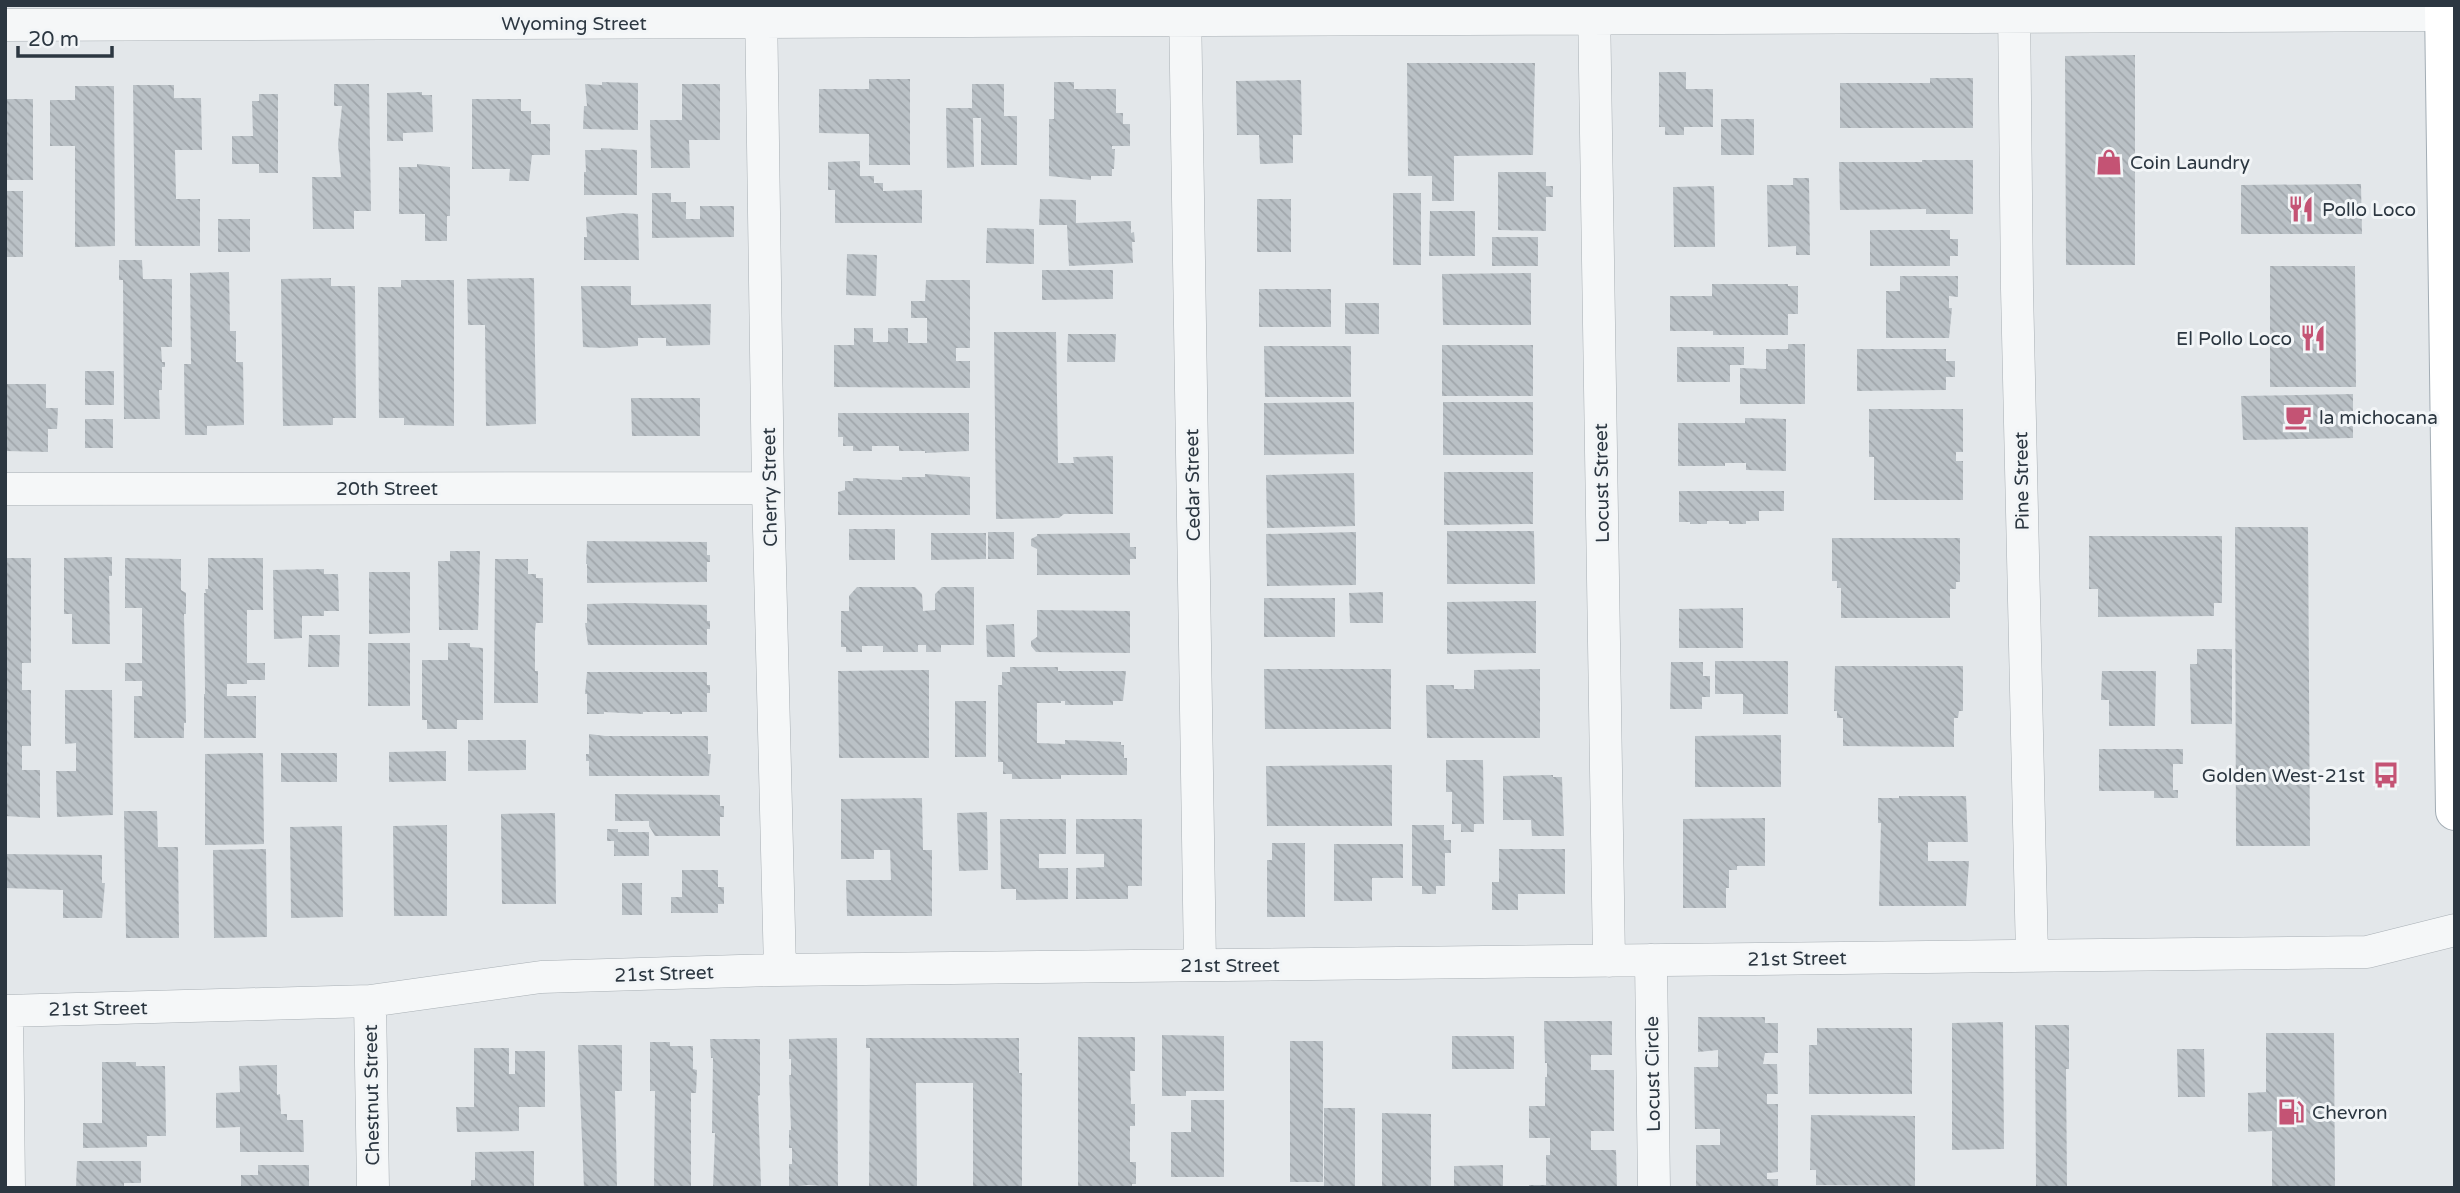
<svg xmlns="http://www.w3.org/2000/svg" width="2460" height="1193" font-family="'Varela Round',sans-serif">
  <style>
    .building { fill: url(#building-back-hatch) }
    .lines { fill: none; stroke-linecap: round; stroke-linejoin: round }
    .minor-casing { stroke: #a8afb4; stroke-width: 33 }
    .major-casing { stroke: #a3adb5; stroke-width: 40 }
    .minor { stroke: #f5f7f8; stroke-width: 32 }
    .major { stroke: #fff; stroke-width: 38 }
    .labels { text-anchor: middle; stroke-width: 6; stroke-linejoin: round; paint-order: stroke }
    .street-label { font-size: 19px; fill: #2c3741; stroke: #f2f5f7 }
    .poi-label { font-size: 19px; fill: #2c3741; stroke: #f2f5f7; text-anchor: start }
  </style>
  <defs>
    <pattern id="building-back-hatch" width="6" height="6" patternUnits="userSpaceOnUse" patternTransform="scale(1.75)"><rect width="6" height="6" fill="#bac1c6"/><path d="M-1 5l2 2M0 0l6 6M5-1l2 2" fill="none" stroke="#a0a6ab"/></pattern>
  </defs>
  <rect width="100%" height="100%" fill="#e3e7ea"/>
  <path class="building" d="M2135,55V265H2066L2065,56Z
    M1407,63H1535L1533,155L1454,156V201H1432V176H1408Z
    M1659,72H1686V89H1713V127H1684V135H1665V127H1659Z
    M1930,78H1973V128H1840V83H1930Z
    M869,79H910V165H869V134L819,133V89H869Z
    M1301,80L1302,135H1293V163L1260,164L1259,135H1237L1236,81Z
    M602,82L638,83V130L583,129L584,106H587L585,84L602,85Z
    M1054,82H1074V89H1116V113H1123V124H1130V146H1112V149H1115L1114,169H1112V176H1091V180L1049,176V119H1054Z
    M334,84H369L371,211H354V229H313L312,177H341L338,144L342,106H334Z
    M682,84H720V140H689L690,168H651L650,120H682Z
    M972,84H1004V116H1017V165H981V118H973L974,167L947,168L946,108H972Z
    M133,85H174V98H201L202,150H175L176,199H200V246H135Z
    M75,86H114L115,246L75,247V146H50V100H75Z
    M422,92V95H432L433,132L403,133V141H387V93Z
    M259,94H278V173H259V164H232V136H253L252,101H259Z
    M5,99H33V180H5Z
    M472,99H521V111H531V124H550V155H532L529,181H509L510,169H472Z
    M1721,119H1754V155H1721Z
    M601,148L637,150V195H584V172H586L585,150H601Z
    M1922,160H1973V214H1926V209L1840,210L1839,162H1922Z
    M860,161V176H874V183H883V191L922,190V223H835V190H828V162Z
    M417,164L450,167V216H447V241H425V214H399V167H417Z
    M1498,172H1546V186H1553V197H1546V231L1498,230Z
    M1793,178H1809L1810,255H1796V246L1768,247L1767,185H1793Z
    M2361,184L2362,234H2241V185Z
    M1714,186L1715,247H1674L1673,187Z
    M5,191H23V257H5Z
    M652,193H671V202H686V219H700V206H734V237L652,238Z
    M1393,193H1421V265H1393Z
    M1040,199L1076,200V223L1131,221V233L1134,232L1135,242H1132L1133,263L1069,266L1067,225H1039Z
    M1257,199H1291V252H1257Z
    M1430,211H1475V256H1429Z
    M623,213L638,214L639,260H584V237H587L586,217Z
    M218,219H250V252H218Z
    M987,228L1034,229V264L986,263Z
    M1870,230H1950V239H1958V256H1950V266H1870Z
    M1492,237H1538V266H1492Z
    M847,254L877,255L876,296L846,295Z
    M119,260H142L143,279H172V347H161L162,362H165V367H162V390H159L160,419H124L123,280H119Z
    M2270,266H2355L2356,387H2270Z
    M1042,270H1113V299L1042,300Z
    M229,272L230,331H236V362H243L244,425L207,426V435H185L184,364H191L190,273Z
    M1531,273V325H1443L1442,274Z
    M1900,276H1958V297L1949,296V308H1952L1949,338H1886V291H1900Z
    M331,278V286H355L356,418H333V425L283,426L281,279Z
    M534,278L536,424L486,426L485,325H468L467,279Z
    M401,280H454V426L404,425V418H379L378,287H401Z
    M926,280H970V348H956V361H970V388L834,387V345H854V328H873V342H888V328H908V343H927V318H911V301H925Z
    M1712,284H1788V286H1798V314H1788V335H1713V331H1670V296H1712Z
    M581,286H631V305L711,304L710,345L666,346V338H638V346L604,348L583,347Z
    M1259,289H1331V327H1259Z
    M1345,303H1379V334H1345Z
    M994,332H1056L1058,463H1074L1073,457L1113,456V514H1064L1059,518L996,519Z
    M1068,334H1116L1115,362H1067Z
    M1788,344H1805V404H1740V368L1766,369V349H1788Z
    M1442,345H1533V396H1442Z
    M1264,346H1351V397H1265Z
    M1677,347H1744V365H1730V382H1677Z
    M1857,349H1946V361H1955V377H1946V390L1857,391Z
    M85,371H114V405H85Z
    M5,384H46V408H58L57,429H48V452L5,451Z
    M2353,394V438L2243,440L2241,396Z
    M631,398H700V436H632Z
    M1354,402V454L1264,455V403Z
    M1443,402H1533V455H1443Z
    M1869,409H1963V452H1956V461H1963V500H1874V457H1869Z
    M838,413H969V451L925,453V451H899V446H872V451H853V446H843V437H838Z
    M1745,418L1786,419V471L1746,470V463H1725V466H1678V423H1745Z
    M85,419H113V448H85Z
    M1444,472H1533V524L1444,525Z
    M1354,473L1355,526L1267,528L1266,475Z
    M925,474L970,477V515H838V492L845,490V481H853V478L902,480V477H925Z
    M1679,491H1784V511H1759V521H1746V524H1729V521H1707V524H1690V522H1679Z
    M2235,527H2308L2310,846H2236Z
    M849,529H895V560H849Z
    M1447,531H1534L1535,584H1447Z
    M988,532H1014V559H988Z
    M1356,532V585L1267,586L1266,534Z
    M931,533H986V559L931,560Z
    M1130,533V547H1136V559H1130V575H1037V549L1031,546V539L1037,536V534Z
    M2089,536H2222V603H2214V616L2098,617V589H2089Z
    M1832,538H1960V582H1956V589H1950V618H1841V588H1837V581H1832Z
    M587,541L707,542V555H710V562H707V582L587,583V564H586Z
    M450,551H480L478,630H439L438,561H450Z
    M112,557V576H109L110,644H72V614H64V558Z
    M5,558H31V663H22V690H31V746H22V770H40V818L5,816Z
    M125,558L181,559V590L186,593V614H184L186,723H184V738H134V696H142V681H125V663H142V608H125Z
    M208,558H263V610H247V663H265V680H247V684H227V696H256V738H204V694H205L204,593H206L205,589H208Z
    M495,559H528V574H536V578H543V623H536L535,631V671H538V703H494Z
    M324,569V574H338L339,611H324V616H302V638L274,639L273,570Z
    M369,572H410V633L369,634Z
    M857,587H915L922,594L923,611L935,610V594L942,587H974V645H941V652H926V645H918V652H883V646H862V652H846V647H841V611H849V596Z
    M1383,592V623H1350L1349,593Z
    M1264,598H1335V637H1264Z
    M1536,601V653L1447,654V602Z
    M628,603L707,605V621H710V629H707V645H588L585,623H587V604Z
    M1743,608V648H1679V609Z
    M1037,610L1130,611V653L1036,652L1031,646V641L1037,637Z
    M1014,624L1015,657H987L986,625Z
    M309,635H340L339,667H308Z
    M368,643H410V706H368Z
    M448,643H470V647L483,648V720H457V729H427V720H422V660H448Z
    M2197,649H2232V724H2191L2190,664H2197Z
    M1715,661H1788V714H1743V694H1715Z
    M1671,662H1703V676H1710V697H1702V709H1670Z
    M1835,666H1963V711H1959L1958,718H1954V747L1843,746V718H1837V711H1834Z
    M1010,667H1058V671H1126L1123,701H1113V705H1065V701H1061V703H1037V743L1065,744V740L1121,742V745H1124V758H1127V775H1061V779H1012V774H1003V762H998V685H1002V672H1010Z
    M1264,669H1391V729H1265Z
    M1540,669V738H1427L1426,685H1454V689H1474V670Z
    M929,670V758H839L838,671Z
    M2102,671H2156L2155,726H2109V700H2101Z
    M587,672H707V685H710V693H707V712H682V714H670V712H643V714L604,712V714H587V694H585Z
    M65,690H112L113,815L57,817L56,771H76V743L65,744Z
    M955,701H986V757H955Z
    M589,734L605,736H708V754H711L709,776H589V761H586V754H589Z
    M1781,735V787H1695V736Z
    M468,740H526V770L468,771Z
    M2099,749H2183V764H2173V790H2178V798H2154V791H2099Z
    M446,751V781L389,782V752Z
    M263,753L264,844L205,845V754Z
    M281,753H337V782H281Z
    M1446,760H1483L1484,824H1474V832H1461V824H1452V792H1446Z
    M1392,765V826H1267L1266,766Z
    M1553,775V777H1562L1564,836H1532L1531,820H1503V776Z
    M615,794L720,795V806H724V817H720V836H655L649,826V821H615Z
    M1899,796H1966L1968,842H1928V861H1969L1966,906H1879L1881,823H1878V798H1899Z
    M922,798L923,850H932V916H847L846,880H891L890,850H874V859H841V799Z
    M124,811H157L158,847H178L179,938H126Z
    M987,812L988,870L959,871L957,813Z
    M555,813L556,904H502L501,814Z
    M1765,818V866H1737V870H1729V888H1726V908H1683V819Z
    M1000,819H1066V854H1039V868H1068V899L1016,900V889H1001Z
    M1076,819H1142V886H1128V899H1076V868L1104,867V854H1076Z
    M447,825V916H394L393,826Z
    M1412,825H1444V840H1451V853H1445V886H1436V894H1422V886H1412Z
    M342,826L343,917L291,918L290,827Z
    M607,829H618V832H649V856H614V841H607Z
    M1272,843H1305V917H1267V860H1272Z
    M1334,844H1403V878H1372V901H1334Z
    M266,849L267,937L214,938L213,850Z
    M1499,849H1565V894H1518V910H1492V882H1499Z
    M5,854L102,855V883H105L102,918H63V890L5,888Z
    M682,870H718V887H724V904H718V913H671V897H682Z
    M622,883H642V915H622Z
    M1698,1017H1765V1023H1778V1053H1765L1763,1064H1777L1778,1094H1767V1104H1778V1172L1767,1173V1179H1778V1188H1696V1145H1720V1129H1695L1694,1067H1718V1050L1698,1052Z
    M1544,1021H1612V1055H1591V1070H1614V1131H1591V1150H1616L1617,1188H1529V1185H1546V1155H1550V1138H1529V1106H1545V1077H1547V1063H1545Z
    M2003,1022L2004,1149L1952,1150V1023Z
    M2035,1025H2069V1069H2066L2067,1188H2036Z
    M1817,1028H1912V1094H1809V1045H1817Z
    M2266,1033H2334L2335,1188H2272V1131L2248,1132V1093L2266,1092Z
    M1162,1035L1224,1036V1091H1186V1096H1162Z
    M1452,1036H1514V1069H1452Z
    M1078,1037H1135V1071H1130L1131,1104H1135V1126H1130V1162H1136V1184H1132V1188H1078Z
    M837,1038L838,1187L808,1185L789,1187V1164H792V1148H789V1130H791L789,1075H791V1059H789V1039Z
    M866,1038H1019V1073H1022V1188H973V1083H916L917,1188H869L870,1048H866Z
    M710,1039H760V1095L758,1096L761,1187L713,1188L715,1133H712L713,1058H711Z
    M1290,1041H1323V1182H1290Z
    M650,1042H670V1046H693V1069L697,1070L696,1093H691V1188H654L655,1091H650Z
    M578,1045H622V1091H615L617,1188H584Z
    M474,1048H509V1074H515V1051H545V1107H519V1131L457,1132L456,1107H474Z
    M2177,1049H2204L2205,1097H2178Z
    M102,1062H136V1066H165L166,1136H147V1147L83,1148V1123H102Z
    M277,1065V1095L280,1094L281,1114H287V1120H303L304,1152H240V1127L216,1128V1093L240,1092L239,1066Z
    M1191,1100H1224V1177H1171V1132H1191Z
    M1324,1108H1355V1188H1324Z
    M1382,1113L1431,1114V1188H1382Z
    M1811,1115L1915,1116V1186L1816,1185V1170H1810Z
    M534,1151V1188H471V1180H475V1152Z
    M77,1161H141V1183H124V1188H76Z
    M258,1165H309V1188H241V1175H258Z
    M1503,1165V1188H1454V1166Z"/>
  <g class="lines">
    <g class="minor-casing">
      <path id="minor" d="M761,5L768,488L780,970
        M1185,5L1200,965
        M1594,5L1609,961
        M2014,5L2017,289L2032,956
        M5,25L2444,15
        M5,489L768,488
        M1651,960L1654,1188
        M370,1001L373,1188
        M5,1011L370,1001L541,977L776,970L2367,952L2455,930
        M7,1011L9,1188"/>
    </g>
    <g class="major-casing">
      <path id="major" d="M2444,5L2455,811"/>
    </g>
    <use href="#minor" class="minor"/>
    <use href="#major" class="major"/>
  </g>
  <defs>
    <g id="shop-bare" transform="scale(2.1)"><path d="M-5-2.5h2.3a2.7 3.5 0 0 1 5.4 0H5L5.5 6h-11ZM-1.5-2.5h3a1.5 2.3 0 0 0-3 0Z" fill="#c45374" stroke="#f2f5f7" stroke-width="2.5" paint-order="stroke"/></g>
    <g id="restaurant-bare" transform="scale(2.1)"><path d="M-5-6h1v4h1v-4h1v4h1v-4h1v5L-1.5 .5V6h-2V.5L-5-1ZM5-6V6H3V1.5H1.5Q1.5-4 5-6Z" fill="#c45374" stroke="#f2f5f7" stroke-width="2.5" paint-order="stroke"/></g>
    <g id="cafe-bare" transform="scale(2.1)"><path d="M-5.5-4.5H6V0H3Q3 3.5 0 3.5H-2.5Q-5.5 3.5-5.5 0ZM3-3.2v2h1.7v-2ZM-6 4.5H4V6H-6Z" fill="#c45374" stroke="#f2f5f7" stroke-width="2.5" paint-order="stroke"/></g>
    <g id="bus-bare" transform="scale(2.1)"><path d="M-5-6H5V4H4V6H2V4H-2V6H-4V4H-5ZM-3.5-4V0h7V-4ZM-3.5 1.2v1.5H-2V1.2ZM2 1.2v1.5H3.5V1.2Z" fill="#c45374" stroke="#f2f5f7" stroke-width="2.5" paint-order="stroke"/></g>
    <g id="fuel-bare" transform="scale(2.1)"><path d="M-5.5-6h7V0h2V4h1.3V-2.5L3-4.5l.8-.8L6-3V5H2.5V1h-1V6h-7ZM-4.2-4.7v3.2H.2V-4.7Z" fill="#c45374" stroke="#f2f5f7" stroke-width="2.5" paint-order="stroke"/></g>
  </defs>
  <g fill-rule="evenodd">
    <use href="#shop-bare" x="2109" y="162"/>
    <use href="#restaurant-bare" x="2301" y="209"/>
    <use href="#restaurant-bare" x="2313" y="338"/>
    <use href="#cafe-bare" x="2298" y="417"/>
    <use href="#bus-bare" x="2386" y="775"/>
    <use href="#fuel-bare" x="2291" y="1112"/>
  </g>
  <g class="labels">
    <g class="street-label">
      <text x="574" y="30">Wyoming Street</text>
      <text transform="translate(2021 481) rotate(-91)" y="7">Pine Street</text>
      <text transform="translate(1601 483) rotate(-91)" y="7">Locust Street</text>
      <text transform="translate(1192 485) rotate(-91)" y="7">Cedar Street</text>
      <text transform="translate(769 487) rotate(-91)" y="7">Cherry Street</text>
      <text x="387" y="495">20th Street</text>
      <text transform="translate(1797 958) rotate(-1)" y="7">21st Street</text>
      <text x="1230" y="972">21st Street</text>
      <text transform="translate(664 973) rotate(-2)" y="7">21st Street</text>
      <text transform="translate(98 1008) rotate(-1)" y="7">21st Street</text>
      <text transform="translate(1652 1074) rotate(-91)" y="7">Locust Circle</text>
      <text transform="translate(371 1095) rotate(-91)" y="7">Chestnut Street</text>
    </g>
    <g class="poi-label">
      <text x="2130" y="169">Coin Laundry</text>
      <text x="2322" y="216">Pollo Loco</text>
      <text x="2292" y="345" text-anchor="end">El Pollo Loco</text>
      <text x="2319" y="424">la michocana</text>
      <text x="2365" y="782" text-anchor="end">Golden West-21st</text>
      <text x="2312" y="1119">Chevron</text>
    </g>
  </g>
  <rect width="2460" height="1193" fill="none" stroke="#2c3741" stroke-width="14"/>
  <path d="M18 46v10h94v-10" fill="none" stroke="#2c3741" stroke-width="3.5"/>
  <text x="28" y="46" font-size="21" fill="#2c3741" stroke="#f2f5f7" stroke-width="5" paint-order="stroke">20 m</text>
</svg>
